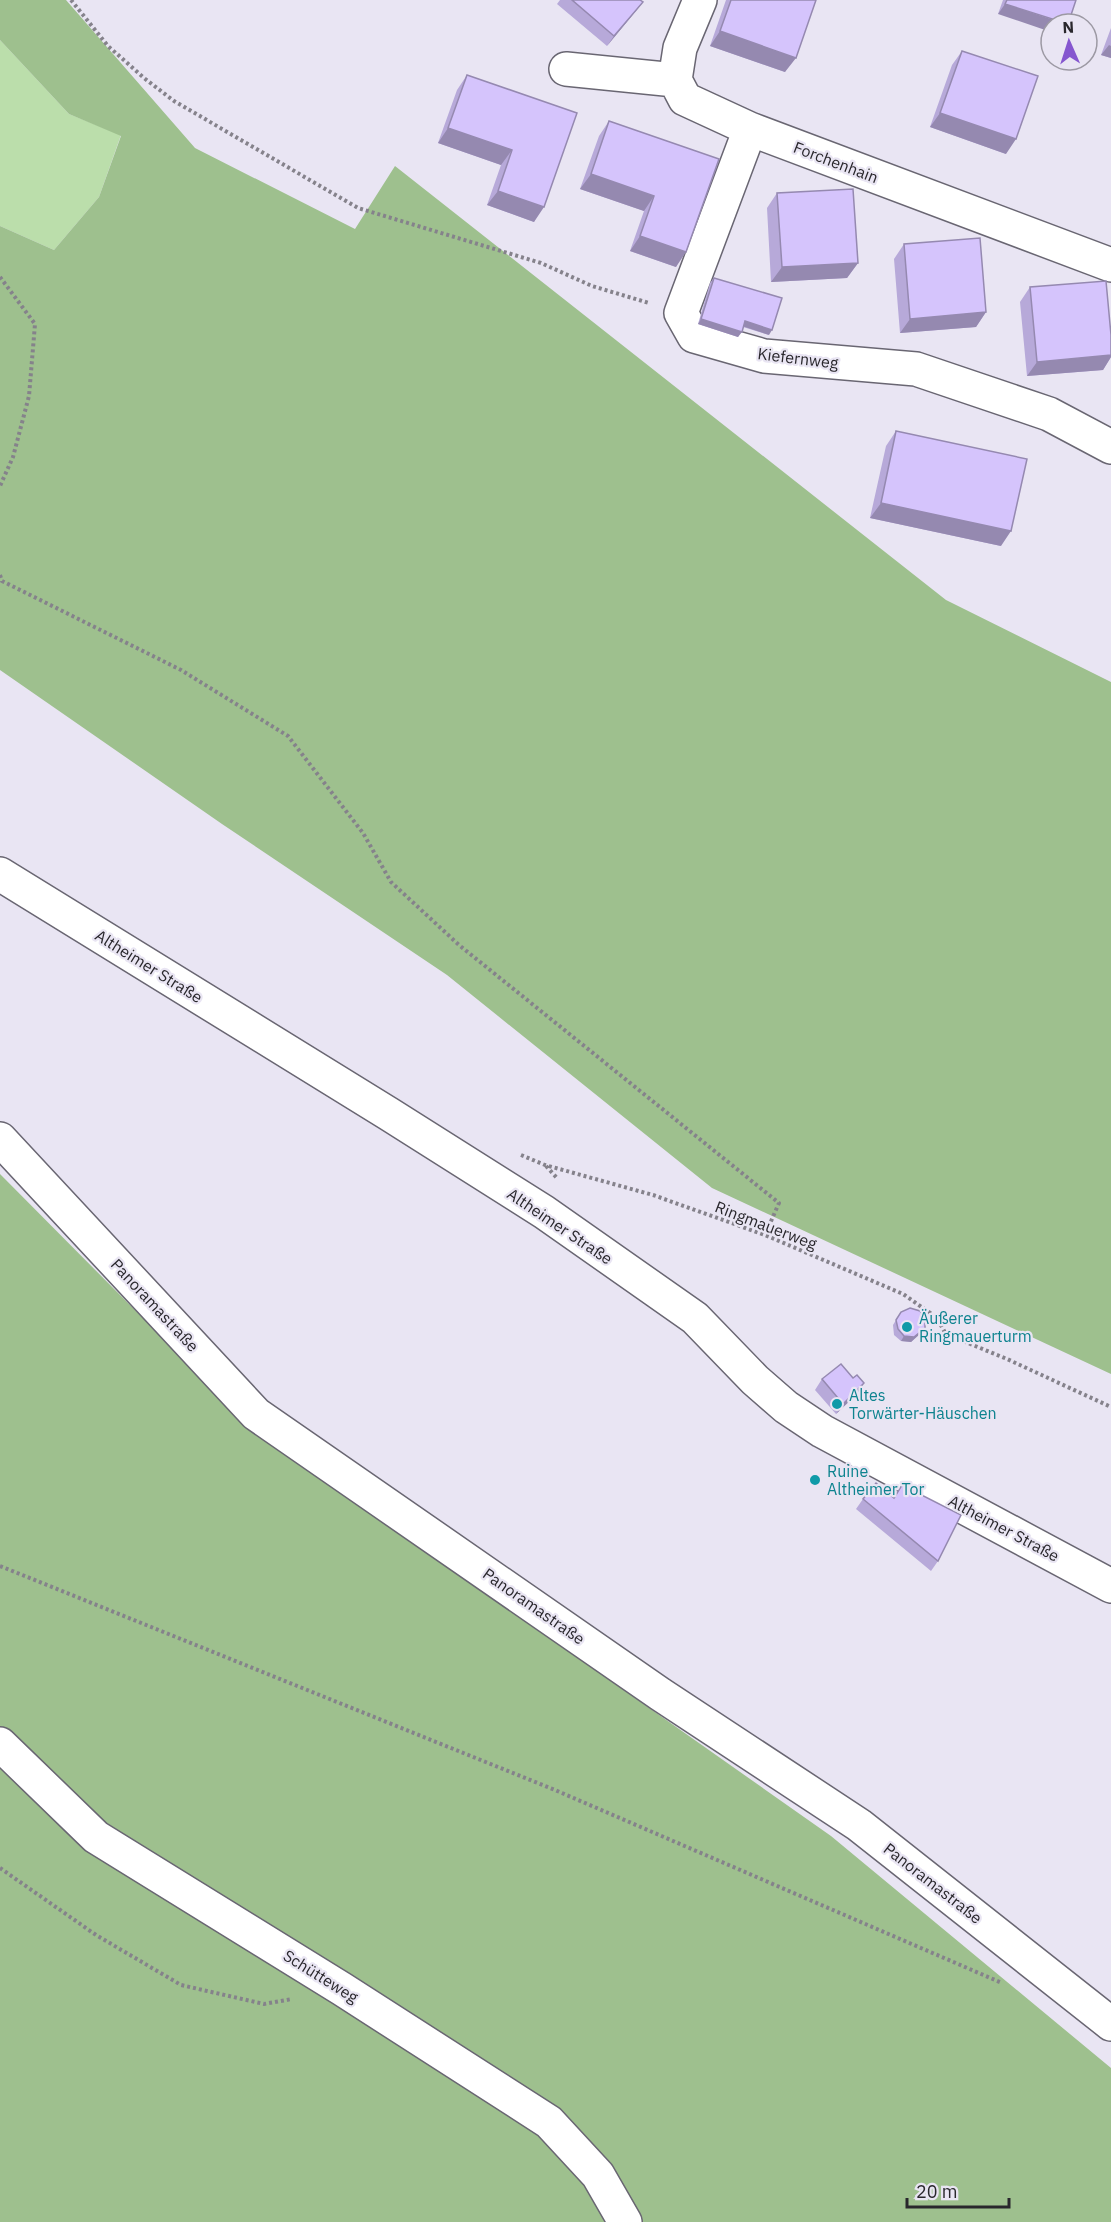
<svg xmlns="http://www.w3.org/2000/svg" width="1111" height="2222" font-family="'IBM Plex Sans',sans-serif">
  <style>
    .green { fill: #bbdeab }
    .forest { fill: #9ec08e }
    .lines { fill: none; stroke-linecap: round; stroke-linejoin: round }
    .minor-casing { stroke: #696672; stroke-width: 36 }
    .path { stroke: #85828b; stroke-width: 4; stroke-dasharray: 3 3; stroke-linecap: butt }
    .minor { stroke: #fff; stroke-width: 33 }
    .wall { fill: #b7a9d9 }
    .shaded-wall { fill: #9589b0 }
    .building { fill: #d5c4fc; stroke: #9589b0; stroke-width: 1.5 }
    .culture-dot { fill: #0f9aa8; stroke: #e9e5f3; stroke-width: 2 }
    .labels { text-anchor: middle; stroke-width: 4.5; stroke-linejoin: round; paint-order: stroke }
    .street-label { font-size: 16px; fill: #29272c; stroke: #e9e5f3 }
    .culture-label { font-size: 16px; fill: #0d838f; stroke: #e9e5f3; text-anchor: start }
  </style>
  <rect width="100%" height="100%" fill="#e9e5f3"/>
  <path class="green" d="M0,40L69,114L121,135L99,197L54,250L0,226Z"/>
  <path class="forest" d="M0,0H66L195,148L355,229L395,166L946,600L1111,682V1374L712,1188L447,975L222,824L0,670V226L54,250L99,197L121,136L69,114L0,40Z
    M0,1174L253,1429L831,1836L1111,2068V2222H0Z"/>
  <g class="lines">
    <g class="minor-casing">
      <path id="minor" d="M566,69L675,80L685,99L750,129L1111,265
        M675,80L680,48L700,0
        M750,129L681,313L694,336L764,356L916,369L1049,414L1111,447
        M0,874L389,1114L544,1212L695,1318L755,1380L786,1407L822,1431L1111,1586
        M0,1139L256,1414L660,1694L859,1825L1111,2024
        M0,1744L96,1837L342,1989L549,2122L598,2175L625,2222"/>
    </g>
    <path class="path" d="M71,0L108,46L144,78L174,101L358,208L541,263L592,286L649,303
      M0,277L35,324L29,396L13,457L0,486
      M0,575L2,581L181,670L288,736L363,833L391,882L459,945L779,1203L765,1235
      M521,1155L545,1165L653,1195L765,1235L903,1294L936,1317L946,1334L1007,1359L1111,1407
      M546,1166L557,1178
      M0,1566L555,1790L1002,1983
      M0,1868L96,1935L181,1985L264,2004L292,1999"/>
    <use href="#minor" class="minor"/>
  </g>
  <path class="wall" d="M560,0H640L643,2L635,12L607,46L557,4Z
    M726,0H816L785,72L710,46Z
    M1003,0H1076L998,14Z
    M1111,28V58L1101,55Z
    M962,51L1006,154L930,127L952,65Z
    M467,75L577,113L534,222L487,205L501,165L438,143L457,90Z
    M609,121L719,159L676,267L630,251L644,211L580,189L599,136Z
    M777,193L858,263L847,278L771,282L767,208Z
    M904,244L986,312L976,327L900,333L894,259Z
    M714,278L769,335L743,327L738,337L698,324L710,283Z
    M1030,287L1111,355V357L1103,370L1027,376L1020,302Z
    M896,431L1001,546L870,518L886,446Z
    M901,1312L925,1328L921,1333L911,1342L901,1341L894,1335L893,1325Z
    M853,1378L864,1383L857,1394L836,1414L815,1390L822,1379Z
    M902,1485L938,1561L931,1571L856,1509L863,1499L893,1497Z"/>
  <path class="shaded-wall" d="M643,2L635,12L607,46L614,36Z
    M1005,4L1066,24H1051V32L998,14Z
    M720,31L796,58L785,72L710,46Z
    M1109,45L1111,46V58L1101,55Z
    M940,113L1016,139L1006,154L930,127Z
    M448,128L512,150L501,165L438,143Z
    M591,174L654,196L644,211L580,189Z
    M498,191L544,207L534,222L487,205Z
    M640,236L686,252L676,267L630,251Z
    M858,263L847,278L771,282L782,267Z
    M986,312L976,327L900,333L910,319Z
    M701,319L742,332L738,337L698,324Z
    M745,321L772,330L769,335L742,326Z
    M1111,355V357L1103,370L1027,376L1037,362Z
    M881,503L1011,531L1001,546L870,518Z
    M925,1328L921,1333L911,1342L901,1341L904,1336Z
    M864,1383L857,1394L836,1414L843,1404Z"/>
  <path class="building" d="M572,0H640L643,2L614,36Z
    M731,0H816L796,58L720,31Z
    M1007,0H1076L1068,24L1005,4Z
    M962,51L1038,76L1016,139L940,113Z
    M467,75L577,113L544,207L498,191L512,150L448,128Z
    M609,121L719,159L686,252L640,236L654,196L591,174Z
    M853,189L858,263L782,267L777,193Z
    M980,238L986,312L910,319L904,244Z
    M714,278L782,298L772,330L745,321L742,332L701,319Z
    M1106,281L1111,335V355L1037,362L1030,287Z
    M896,431L1027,459L1011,531L881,503Z
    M910,1308L920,1311L925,1318V1328L914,1337L904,1336L898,1329L896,1320L901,1312Z
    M841,1364L853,1378L857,1375L864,1383L843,1404L822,1379Z
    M876,1483L894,1498L902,1485L961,1515L938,1561L863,1499Z"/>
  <g class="culture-dot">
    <circle cx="907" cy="1327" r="6"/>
    <circle cx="837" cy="1404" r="6"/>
    <circle cx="815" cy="1480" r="6"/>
  </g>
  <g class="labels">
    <g class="street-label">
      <text transform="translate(836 162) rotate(21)" y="6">Forchenhain</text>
      <text transform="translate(798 358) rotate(7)" y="6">Kiefernweg</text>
      <text transform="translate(149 966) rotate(32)" y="6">Altheimer Straße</text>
      <text transform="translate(766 1225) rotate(21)" y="6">Ringmauerweg</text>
      <text transform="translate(560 1226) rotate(34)" y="6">Altheimer Straße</text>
      <text transform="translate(155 1305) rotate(47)" y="6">Panoramastraße</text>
      <text transform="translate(1004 1528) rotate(28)" y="6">Altheimer Straße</text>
      <text transform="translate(534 1606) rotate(35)" y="6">Panoramastraße</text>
      <text transform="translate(933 1883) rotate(38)" y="6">Panoramastraße</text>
      <text transform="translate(321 1976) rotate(32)" y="6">Schütteweg</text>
    </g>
    <g class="culture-label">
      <text x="919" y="1324">Äußerer<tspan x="919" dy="18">Ringmauerturm</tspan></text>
      <text x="849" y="1401">Altes<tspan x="849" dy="18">Torwärter-Häuschen</tspan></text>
      <text x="827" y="1477">Ruine<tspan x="827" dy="18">Altheimer Tor</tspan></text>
    </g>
  </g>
  <g transform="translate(1069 42) rotate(357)"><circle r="28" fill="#e9e5f3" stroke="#9c99a3" stroke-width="1.5"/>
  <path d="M0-4.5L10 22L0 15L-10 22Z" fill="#8556cf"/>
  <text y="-9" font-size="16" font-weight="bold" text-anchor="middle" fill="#29272c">N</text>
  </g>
  <path d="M907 2198v9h102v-9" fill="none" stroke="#29272c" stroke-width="3"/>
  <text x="916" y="2198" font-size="18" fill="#29272c" stroke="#e9e5f3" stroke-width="4.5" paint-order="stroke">20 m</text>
</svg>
